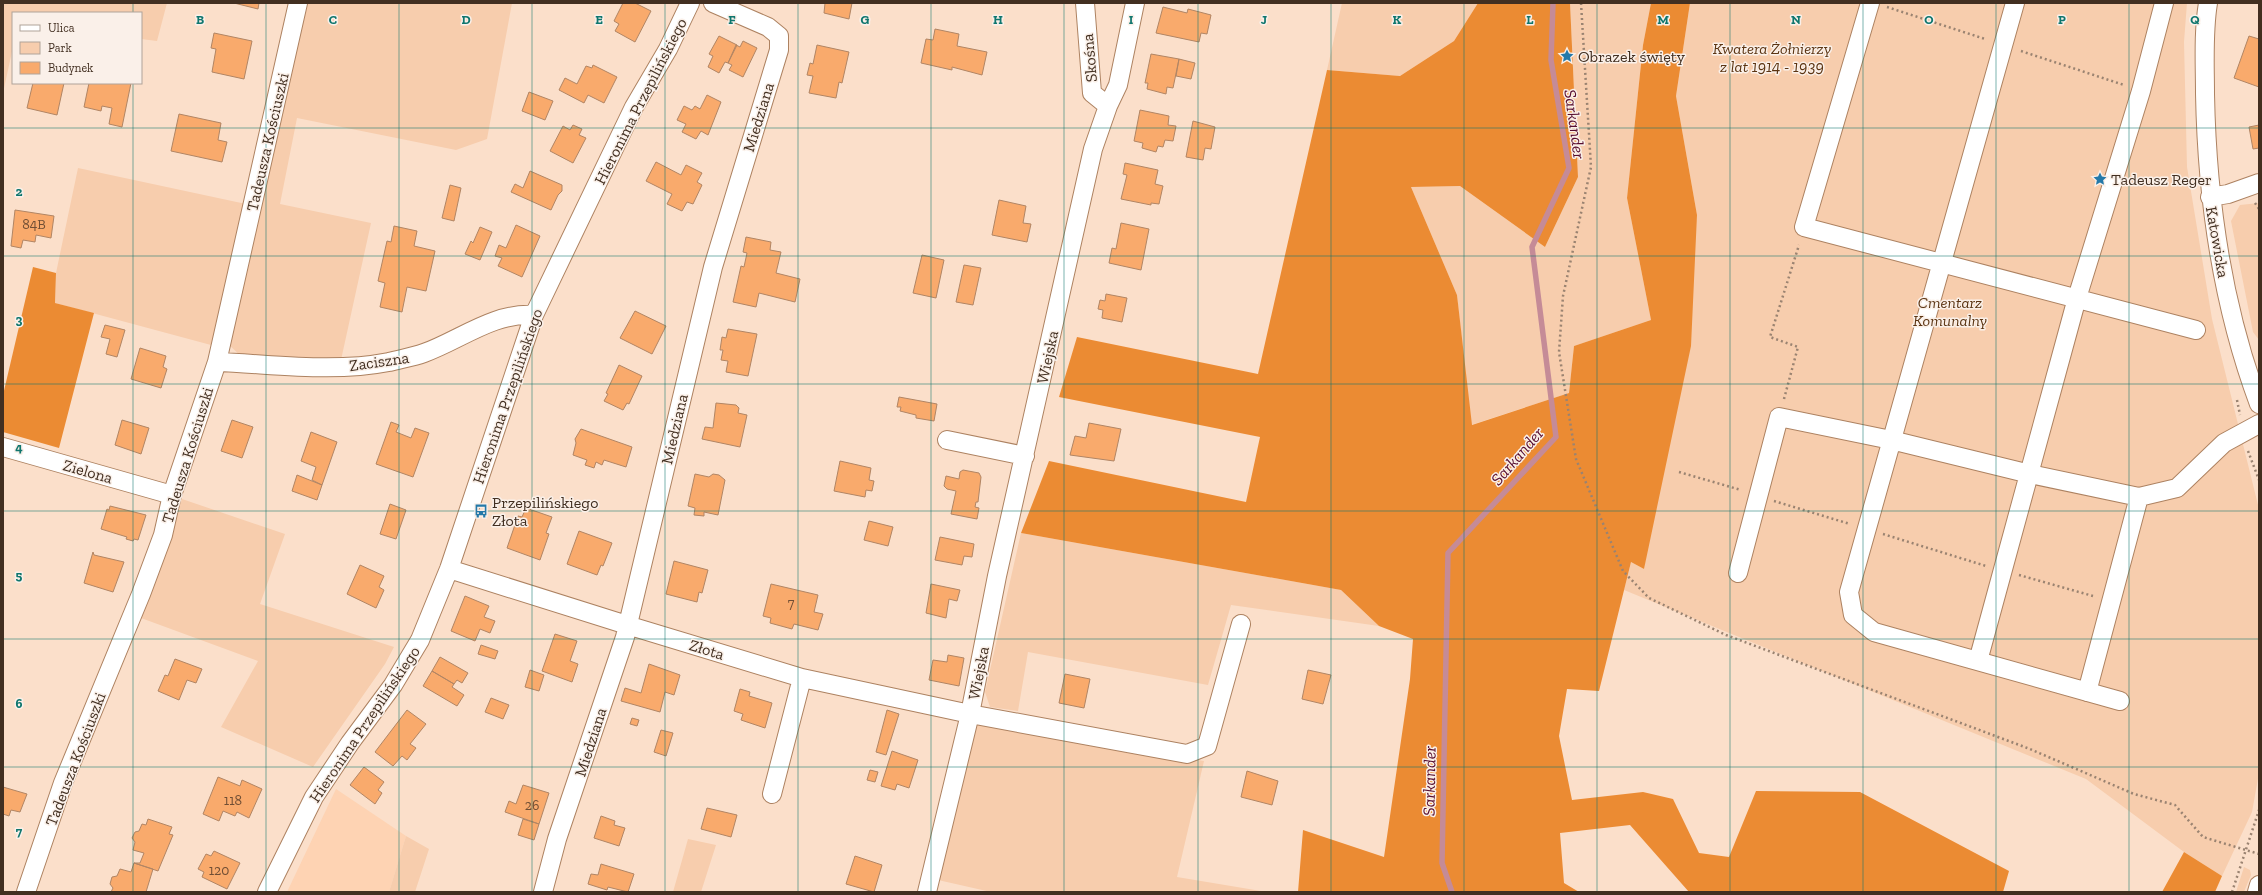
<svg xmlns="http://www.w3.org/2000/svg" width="2262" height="895" font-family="'Zilla Slab',serif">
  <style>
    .built { fill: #fed3b3 }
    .green { fill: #f7cdad }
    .forest { fill: #eb8b33 }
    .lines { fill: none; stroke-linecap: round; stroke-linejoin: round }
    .stream { stroke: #c58b97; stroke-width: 5.5 }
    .building { fill: #f9aa6c; stroke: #b18564 }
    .minor-casing { stroke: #ad8261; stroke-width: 20 }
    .path { stroke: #9a8371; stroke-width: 2.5; stroke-dasharray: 2 3; stroke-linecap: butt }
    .minor { stroke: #fff; stroke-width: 18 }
    .grid { fill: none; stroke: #0f766e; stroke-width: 1; stroke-opacity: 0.55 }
    .labels { text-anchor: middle; stroke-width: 3; stroke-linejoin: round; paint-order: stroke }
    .number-label { font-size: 14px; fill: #704e34 }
    .park-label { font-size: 16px; font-style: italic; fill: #5b3412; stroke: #faf0e9 }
    .poi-label { font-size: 16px; fill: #422f21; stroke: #faf0e9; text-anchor: start }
    .street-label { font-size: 16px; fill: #422f21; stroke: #faf0e9 }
    .water-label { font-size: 17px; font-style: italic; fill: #570d2f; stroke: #faf0e9 }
    .grid-label { font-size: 13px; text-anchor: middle; font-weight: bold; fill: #0f766e; stroke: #faf0e9; stroke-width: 3; stroke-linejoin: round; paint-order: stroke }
  </style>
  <rect width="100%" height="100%" fill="#fbdfca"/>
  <path class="built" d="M336,789L406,836L389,892H287Z"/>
  <path class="green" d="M3,3H167L157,41L141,39V13H13V47L3,93Z
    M308,3H512L487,139L456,150L297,118L280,204L371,223L341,360L243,358L227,343Z
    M1342,3H1478L1454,41L1400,76L1327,70Z
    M1570,3H1651L1643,45L1627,198L1651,320L1574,346L1569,393L1471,425L1457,295L1411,187L1460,186L1545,247L1578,177Z
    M1690,3H2187L2184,42L2187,167L2212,319L2259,509V773L2252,812L2222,876L2184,852L2086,779L1624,590L1631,562L1644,569L1697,215L1676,96Z
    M78,168L246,204L211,345L55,303L56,273Z
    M2259,203V340L2253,332L2231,221L2240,205Z
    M182,499L285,534L260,604L394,647L385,664L313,767L221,727L258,661L141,618Z
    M1021,533L1341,590L1379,626L1231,605L1208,685L1028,652L1018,711L990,707L985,692Z
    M974,723L1204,761L1177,877L1267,892H991L938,880Z
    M406,836L429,849L415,892H389Z
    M688,839L716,845L701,892H673Z
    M2244,867L2250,870L2251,875L2244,892H2236Z"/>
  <path class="forest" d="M1478,3H1570L1578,177L1545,247L1460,186L1411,187L1457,295L1472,425L1569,393L1574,346L1651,320L1627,198L1643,45L1651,3H1690L1676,96L1697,215L1691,346L1644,569L1631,562L1599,691L1567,689L1559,736L1572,800L1643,792L1673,799L1699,853L1729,857L1756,791L1860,792L2009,871L2003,892H1689L1630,825L1560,833L1564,883L1579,892H1298L1303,830L1384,857L1410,679L1413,639L1379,626L1341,590L1021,533L1049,461L1246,502L1260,437L1059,397L1077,337L1258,374L1327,70L1400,76L1454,41Z
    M33,267L56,273L55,303L94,313L59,448L3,432V395Z
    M2184,852L2222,876L2215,892H2162Z"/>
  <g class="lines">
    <path class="stream" d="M1452,892L1442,863L1448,553L1556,437L1532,247L1569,168L1551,60L1553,3"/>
  </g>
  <path class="building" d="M234,3H259L258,9Z
    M623,3H635L651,11L635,42L615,31L619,24L614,21Z
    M825,3H852L849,19L824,13Z
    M1163,7L1187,13L1188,9L1211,15L1207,34L1201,33L1199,42L1156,33Z
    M935,29L959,34L957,46L987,52L982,75L952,67V70L921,63L926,39L933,40Z
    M214,33L252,41L244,79L212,72L216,49L211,48Z
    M719,36L737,45L728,63L725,62L719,73L708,67L713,56L709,54Z
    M2249,36L2259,39V87L2234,78Z
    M743,41L757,48L743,77L729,70L732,65L728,63L736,45L740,47Z
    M817,45L849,52L842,83L839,82L836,98L809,93L813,76L807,75L810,63L813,64Z
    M1151,54L1179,59L1173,88L1167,87L1166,94L1147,89L1148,83H1145Z
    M1179,59L1195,63L1191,79L1176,76Z
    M593,65L617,77L604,103L588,95L584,103L559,90L565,78L577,84L586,66L592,68Z
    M33,83H64L57,115L27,108Z
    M89,83H131L122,127L109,124L112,108L102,106L101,111L84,107Z
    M529,92L553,101L545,120L522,111Z
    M707,95L721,102L708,135L701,131L696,139L682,132L686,124L677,120L684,106L692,110L695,106L700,109Z
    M1140,110L1169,116L1168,125L1176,126L1173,141L1165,140L1163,147L1158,146L1156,152L1142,148L1143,143L1134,141Z
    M179,114L221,123L218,140L227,142L222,162L171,151Z
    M1193,121L1215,127L1211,149L1205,148L1203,160L1186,157Z
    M573,125L582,129L579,135L586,138L573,163L550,151L563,126L570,130Z
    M2259,125V148L2253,149L2249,127Z
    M656,162L681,175L686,165L702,173L697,182L702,185L693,204L687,202L682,211L667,204L672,194L646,181Z
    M1125,163L1158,170L1155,184L1163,186L1159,204L1151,203V205L1121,199L1127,175L1123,174Z
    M530,171L562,185V191L558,195L551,210L511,192L515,184L523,188Z
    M450,185L461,188L454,221L442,218Z
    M999,200L1026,206L1023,223L1031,224L1027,242L992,235Z
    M15,210L54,216L51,238L36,235L35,242L23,240L21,248L11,246Z
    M1121,223L1149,229L1141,270L1109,263L1112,248L1116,249Z
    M516,225L540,236L522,277L498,266L502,258L495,256L499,245L506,248Z
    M394,226L417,231L414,246L435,251L426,291L407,287L402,312L380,307L385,283L378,281L387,241L391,242Z
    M480,227L492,232L480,260L465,254L471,241L473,243Z
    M746,237L771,242L770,250L781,252L776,273L800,279L795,302L759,293L756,307L733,302L741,266L744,267L747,253L743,252Z
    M922,255L944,260L936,298L913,293Z
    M964,265L981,268L973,305L956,302Z
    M1106,294L1127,298L1122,322L1102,318L1103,310L1098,309L1100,300L1105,301Z
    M635,311L666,326L652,354L620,338Z
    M105,325L125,330L117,357L106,354L110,339L101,337Z
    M728,329L757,334L748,376L726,372L728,361L721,360L723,350H720L722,337L726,338Z
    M140,348L166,356L163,367L167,369L161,388L131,379Z
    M619,365L642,376L629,404L627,403L623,410L604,401L608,394L606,393Z
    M899,397L937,404L934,421L916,418V415L900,411L901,407H897Z
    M716,403L736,405L739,408L738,413L747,415L740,447L702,439L705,427L713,428Z
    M122,420L149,428L141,454L115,445Z
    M232,420L253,427L242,458L221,451Z
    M391,422L399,425L396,432L411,438L415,428L429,433L413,477L376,464Z
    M1089,423L1121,429L1114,461L1070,455L1075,436L1086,438Z
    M581,429L632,447L626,467L604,460L602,465L596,462L594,468L585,465L587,460L573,455L576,443L575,439Z
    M311,432L337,442L322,485L312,480L316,467L301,461Z
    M840,461L871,468L869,480L874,481L872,491L866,490L865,497L834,491Z
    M963,470L979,473L981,477L978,502H976L975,507L979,508L977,519L951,514L956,491L947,489L944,486L946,476L959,479L960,472Z
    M695,474L709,477L713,474L719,475L725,480L718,515L704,512V516L694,515L695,508L688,506Z
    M297,475L322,485L317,500L292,491Z
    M390,504L406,510L396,539L380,534Z
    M110,506L146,515L138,540L134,539L133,541L126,539L127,537L101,529L107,509L109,510Z
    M526,508L552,517L546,533L549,534L540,560L507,548L518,516L522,517Z
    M869,521L893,527L888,546L864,540Z
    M579,531L612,543L603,566L601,565L597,575L567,564Z
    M940,537L974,544L972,557L964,556L962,565L935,560Z
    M93,552L94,555L124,562L113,592L84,583Z
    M674,561L708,570L702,593L699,592L697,602L666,594Z
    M360,565L384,576L379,587L384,590L376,608L347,594Z
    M771,584L818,595L814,612L823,614L818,630L794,624L792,629L770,623L771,618L763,616Z
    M931,584L960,590L957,601L949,599L946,618L926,613Z
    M465,596L489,606L484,617L495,621L490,633L480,629L475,641L451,631Z
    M555,634L577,641L570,661L578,664L572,682L542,671Z
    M481,645L498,651L495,659L478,654Z
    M948,655L964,658L959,686L929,680L933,660L947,662Z
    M440,657L468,673L462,683L457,680L454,684L432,671Z
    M175,659L202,669L196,683L187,680L179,700L158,691L165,675L168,676Z
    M649,664L680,675L674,695L665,692L660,712L621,701L625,688L641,693Z
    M530,670L544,675L539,691L525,687Z
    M1308,670L1331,675L1323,704L1302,699Z
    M432,671L454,684L452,687L464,695L457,706L423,686Z
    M1065,674L1090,679L1084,708L1059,703Z
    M740,689L750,692L749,696L772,703L765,728L741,720L743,714L734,711Z
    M491,698L509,705L503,719L485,712Z
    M407,710L426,724L410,744L416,748L407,760L402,756L393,766L375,752Z
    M887,710L899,714L886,755L876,752Z
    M632,718L639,720L637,726L630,724Z
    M661,730L673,733L666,756L654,752Z
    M892,751L918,760L909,788L897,784L895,790L881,786Z
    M364,767L384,782L378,790L382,793L375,804L350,785Z
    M870,770L878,772L875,782L867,780Z
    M1247,771L1278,781L1272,805L1241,797Z
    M218,777L240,786L242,780L262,789L249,818L237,812L235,816L223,811L219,821L203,814Z
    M523,785L549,793L539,824L505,812L509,801L516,804Z
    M3,787L27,794L20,812L11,810L9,816L3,814Z
    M707,808L737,815L731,837L701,829Z
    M601,816L615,821L614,825L625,828L619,846L594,838Z
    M148,819L172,827L169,834L173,835L158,871L134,863H140L144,853L133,850L135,842L132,838L135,832L139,831L142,824L146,825Z
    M523,819L539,824L534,840L518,835Z
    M214,851L240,863L227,889L202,877L204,872L198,869L206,854L211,856Z
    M855,856L882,865L874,892L846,884Z
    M134,863L153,869L146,892H111L113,888L110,884L112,877L117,876L120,869L131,872Z
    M601,864L634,874L628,892L608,887L607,890L588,884L591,874L598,875Z"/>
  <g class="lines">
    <g class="minor-casing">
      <path id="minor" d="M1085,3L1092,93L1108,106
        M1870,3L1804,227L2196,330
        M2015,3L1849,592L1853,615L1874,632L2120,701
        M2208,3C2203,33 2205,64 2205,94C2207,199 2222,305 2259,404
        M2210,197L2228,194L2259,183
        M217,362C273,364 333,373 389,362C400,359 413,357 424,353C460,340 494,312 534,315
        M947,440L1025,456
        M3,447L172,495
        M449,569L627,625L802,678L970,714L1187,754L1207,746L1241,624
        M1738,573L1779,417L1891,440L2030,474L2139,497L2177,488L2224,443L2259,424
        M1978,661L2077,298L2141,91L2164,3
        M2087,692L2139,497
        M772,794L802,678
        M26,892L63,783L141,594L163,535L172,495L217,362L298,3
        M267,892L314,797L350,743L393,685L420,640L449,569L534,315L634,107L668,49L690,3
        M543,892L557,839L625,637L713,267L779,50V36L768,27L713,3
        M927,892L970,714L997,576L1093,149L1108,106L1118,85L1135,3
        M2257,892L2259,885"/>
    </g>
    <path class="path" d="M1581,3L1591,167L1563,296L1559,352L1576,459L1623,571L1649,598L1726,635L2030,749L2134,794L2175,805L2203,837L2259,854
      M1887,7L1985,39
      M2021,51L2124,85
      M2255,203L2259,209
      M1784,399L1798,347L1770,337L1799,245
      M2237,400L2240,415
      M2248,451L2259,480
      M1679,472L1741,490
      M1774,501L1850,524
      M1883,534L1986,566
      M2019,575L2093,596
      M2232,892L2259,810"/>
    <use href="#minor" class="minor"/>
  </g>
  <path class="grid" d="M133,3V13M266,3V892M399,3V892M532,3V892M665,3V892M798,3V892M931,3V892M1064,3V892M1198,3V892M1331,3V892M1464,3V892M1597,3V892M1730,3V892M1863,3V892M1996,3V892M2129,3V892M133,83V892M3,128H2259M3,256H2259M3,384H2259M3,511H2259M3,639H2259M3,767H2259"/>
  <defs>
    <g id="sight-bare" transform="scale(1.08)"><path d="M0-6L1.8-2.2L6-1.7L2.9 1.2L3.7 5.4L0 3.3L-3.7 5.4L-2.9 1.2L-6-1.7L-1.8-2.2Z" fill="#2479a9" stroke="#faf0e9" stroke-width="2.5" paint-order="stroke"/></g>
    <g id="bus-bare" transform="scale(1.08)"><path d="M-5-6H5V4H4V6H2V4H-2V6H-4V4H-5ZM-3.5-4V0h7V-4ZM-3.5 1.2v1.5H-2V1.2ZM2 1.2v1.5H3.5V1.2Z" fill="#2479a9" stroke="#faf0e9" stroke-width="2.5" paint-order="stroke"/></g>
  </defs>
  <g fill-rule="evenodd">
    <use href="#sight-bare" x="1567" y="56"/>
    <use href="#sight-bare" x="2100" y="179"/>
    <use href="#bus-bare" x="481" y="511"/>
  </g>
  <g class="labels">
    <g class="number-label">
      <text x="34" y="229">84B</text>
      <text x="791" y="608">7</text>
      <text x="233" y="805">118</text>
      <text x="532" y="810">26</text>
      <text x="219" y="875">120</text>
    </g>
    <g class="park-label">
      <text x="1772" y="54">Kwatera Żołnierzy<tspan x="1772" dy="18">z lat 1914 - 1939</tspan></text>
      <text x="1950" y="308">Cmentarz<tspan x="1950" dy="18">Komunalny</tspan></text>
    </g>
    <g class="poi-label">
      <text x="1578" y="62">Obrazek święty</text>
      <text x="2111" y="185">Tadeusz Reger</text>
      <text x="492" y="508">Przepilińskiego<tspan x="492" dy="18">Złota</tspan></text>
    </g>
    <g class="street-label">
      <text transform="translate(1089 58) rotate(-95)" y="6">Skośna</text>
      <text transform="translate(640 101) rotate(-63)" y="6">Hieronima Przepilińskiego</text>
      <text transform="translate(758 117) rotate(-73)" y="6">Miedziana</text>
      <text transform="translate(267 142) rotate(-77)" y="6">Tadeusza Kościuszki</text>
      <text transform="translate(2218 242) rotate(80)" y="6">Katowicka</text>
      <text transform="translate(1047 357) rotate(-78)" y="6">Wiejska</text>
      <text transform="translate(379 361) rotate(-8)" y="6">Zaciszna</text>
      <text transform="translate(507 396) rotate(-71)" y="6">Hieronima Przepilińskiego</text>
      <text transform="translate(674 429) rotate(-77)" y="6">Miedziana</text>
      <text transform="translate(187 455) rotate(-73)" y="6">Tadeusza Kościuszki</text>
      <text transform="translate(88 471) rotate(16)" y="6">Zielona</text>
      <text transform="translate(707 649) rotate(17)" y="6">Złota</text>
      <text transform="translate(978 673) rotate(-79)" y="6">Wiejska</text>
      <text transform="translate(364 724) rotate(-56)" y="6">Hieronima Przepilińskiego</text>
      <text transform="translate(590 742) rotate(-72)" y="6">Miedziana</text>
      <text transform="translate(75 759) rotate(-69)" y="6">Tadeusza Kościuszki</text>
    </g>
    <g class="water-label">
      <text transform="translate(1575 124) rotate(82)" y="6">Sarkander</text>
      <text transform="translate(1517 456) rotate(-49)" y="6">Sarkander</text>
      <text transform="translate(1429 781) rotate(-89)" y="6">Sarkander</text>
    </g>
  </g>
  <g class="grid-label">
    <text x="200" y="24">B</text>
    <text x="333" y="24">C</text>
    <text x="466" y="24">D</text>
    <text x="599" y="24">E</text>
    <text x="732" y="24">F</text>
    <text x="865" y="24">G</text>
    <text x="998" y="24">H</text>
    <text x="1131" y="24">I</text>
    <text x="1264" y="24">J</text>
    <text x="1397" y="24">K</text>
    <text x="1530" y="24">L</text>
    <text x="1663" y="24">M</text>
    <text x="1796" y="24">N</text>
    <text x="1929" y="24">O</text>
    <text x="2062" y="24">P</text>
    <text x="2195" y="24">Q</text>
    <text x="19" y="196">2</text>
    <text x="19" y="324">3</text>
    <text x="19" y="452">4</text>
    <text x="19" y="580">5</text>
    <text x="19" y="708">6</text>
    <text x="19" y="836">7</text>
  </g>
  <rect width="2262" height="895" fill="none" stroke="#422f21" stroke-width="8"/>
  <rect x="12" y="12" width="130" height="72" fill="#faf0e9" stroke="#b0a399"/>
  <rect x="20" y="25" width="20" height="6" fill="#ffffff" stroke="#b0a399"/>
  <text x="48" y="32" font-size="12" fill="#422f21">Ulica</text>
  <rect x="20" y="42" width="20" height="12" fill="#f7cdad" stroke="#b0a399"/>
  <text x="48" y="52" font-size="12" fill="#422f21">Park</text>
  <rect x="20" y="62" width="20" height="12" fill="#f9aa6c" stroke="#b0a399"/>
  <text x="48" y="72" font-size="12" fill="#422f21">Budynek</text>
</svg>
